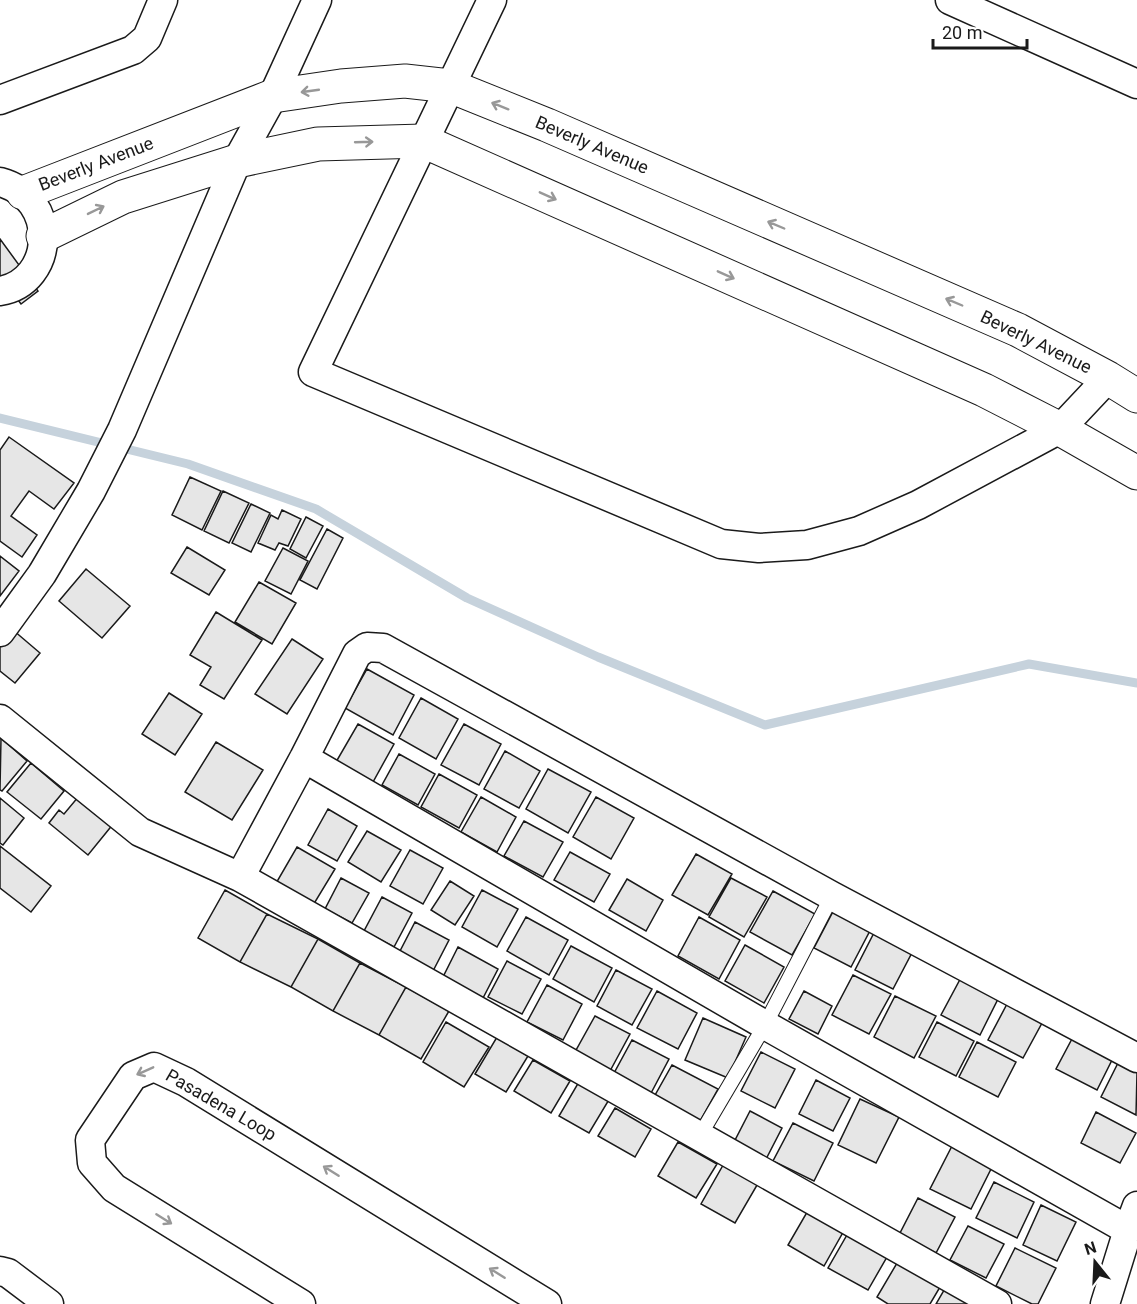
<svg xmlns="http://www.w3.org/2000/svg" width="1137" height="1304" font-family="Roboto,sans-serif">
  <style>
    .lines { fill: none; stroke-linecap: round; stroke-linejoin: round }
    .stream { stroke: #c6d2dc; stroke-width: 9 }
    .building { fill: #e6e6e6; stroke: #1a1a1a; stroke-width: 1.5 }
    .lane-casing { stroke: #1a1a1a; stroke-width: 16 }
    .street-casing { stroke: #1a1a1a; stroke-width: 31 }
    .secondary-casing { stroke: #1a1a1a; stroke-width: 35 }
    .lane { stroke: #fff; stroke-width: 14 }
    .street { stroke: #fff; stroke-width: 28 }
    .secondary { stroke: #fff; stroke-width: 33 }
    .oneway { stroke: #989898 }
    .labels { text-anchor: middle; stroke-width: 4.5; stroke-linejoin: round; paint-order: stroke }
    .street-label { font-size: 18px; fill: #1a1a1a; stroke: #fff }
  </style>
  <rect width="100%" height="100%" fill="#fff"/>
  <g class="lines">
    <path class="stream" d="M0,418L188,464L316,509L467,598L598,657L765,725L1029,664L1137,683"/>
  </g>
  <path class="building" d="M0,239L38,291L21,304L0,276Z
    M9,437L74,483L54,509L29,491L11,516L37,535L22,557L0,541V450Z
    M190,477L221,491L202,530L172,515Z
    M223,491L249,503L229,543L204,531Z
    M251,504L270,513L251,552L232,543Z
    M282,510L301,519L288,546L279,543L275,550L258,543L271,515L278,519Z
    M306,517L323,526L306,558L290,549Z
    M327,529L343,538L317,589L300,580Z
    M187,547L225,570L209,595L171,573Z
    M283,548L308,561L291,594L265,581Z
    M0,556L19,571L0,596Z
    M86,569L130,606L102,638L59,601Z
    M259,582L296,603L272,644L235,622Z
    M216,612L262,640L224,699L200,685L211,667L190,655Z
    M13,630L40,653L15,683L0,671V646Z
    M292,639L323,659L287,714L255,694Z
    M367,669L414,695L393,735L345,708Z
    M169,693L202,714L175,755L142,734Z
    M421,698L458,719L436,759L399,738Z
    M358,724L394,744L373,782L336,762Z
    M464,724L501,744L479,785L441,765Z
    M1,738L27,761L2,791L0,790Z
    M216,742L263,770L232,820L185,792Z
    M505,751L540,771L519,808L484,789Z
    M399,754L435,774L418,805L382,785Z
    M31,763L64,791L41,819L7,792Z
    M548,769L591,792L568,833L526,809Z
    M439,774L477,795L459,828L421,807Z
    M84,790L118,818L88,855L49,823L59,810L64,814Z
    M481,797L516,817L497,852L461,832Z
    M596,797L634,818L611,859L573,837Z
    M0,798L24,818L3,845L0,843Z
    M328,809L357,826L337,861L308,845Z
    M524,821L563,842L543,877L504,856Z
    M367,831L401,850L381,882L348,862Z
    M0,846L51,886L31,912L0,888Z
    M297,847L335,869L312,907L275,885Z
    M410,850L443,868L423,904L390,886Z
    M570,852L610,874L594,902L554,880Z
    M696,854L732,874L708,915L672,895Z
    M341,878L369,893L352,923L325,909Z
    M731,878L767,897L744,937L709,917Z
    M627,879L663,900L646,931L609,910Z
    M450,881L474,896L455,925L431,910Z
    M225,890L267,914L240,962L198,938Z
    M482,890L518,909L497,947L462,927Z
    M773,891L815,914L792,955L750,932Z
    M382,897L412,913L394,947L364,931Z
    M837,904L874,923L851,967L814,948Z
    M267,914L318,939L291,987L240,962Z
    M526,917L568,940L549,975L507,951Z
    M699,917L740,940L719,979L678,956Z
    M415,922L449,940L433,971L399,953Z
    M878,925L916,945L893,989L855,970Z
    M318,939L360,963L333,1011L291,987Z
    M745,945L784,967L764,1003L725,981Z
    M571,946L612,968L594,1002L553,979Z
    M458,947L498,969L483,998L443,977Z
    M507,961L541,979L522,1014L488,997Z
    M360,963L406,987L379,1035L333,1011Z
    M616,970L652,989L632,1025L597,1006Z
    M964,972L1002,991L980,1035L941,1015Z
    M853,975L891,994L869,1034L832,1015Z
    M547,985L582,1004L563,1040L527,1022Z
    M406,987L449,1011L421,1059L379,1035Z
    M657,991L697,1013L678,1049L637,1028Z
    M804,991L832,1006L818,1034L789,1019Z
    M895,996L936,1016L914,1058L874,1037Z
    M1007,1004L1042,1023L1023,1058L988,1040Z
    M595,1016L630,1034L610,1071L575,1052Z
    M703,1018L746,1037L728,1078L685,1060Z
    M446,1022L489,1047L464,1087L423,1062Z
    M937,1022L974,1041L956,1076L919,1057Z
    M497,1037L528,1056L506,1092L475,1074Z
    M1073,1037L1113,1058L1097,1090L1056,1069Z
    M632,1040L669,1059L650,1095L613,1075Z
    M977,1042L1016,1062L998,1097L959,1077Z
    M761,1052L795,1069L775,1108L741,1091Z
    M533,1060L570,1081L551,1113L514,1091Z
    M1118,1063L1137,1072L1136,1115L1101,1097Z
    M672,1065L718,1089L700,1121L654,1097Z
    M580,1080L610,1098L589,1133L559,1116Z
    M816,1080L850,1098L833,1131L799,1114Z
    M860,1099L899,1117L876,1163L838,1145Z
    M615,1108L651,1129L635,1157L598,1136Z
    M750,1111L782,1128L764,1163L732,1146Z
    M1096,1112L1136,1133L1120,1163L1081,1143Z
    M793,1123L833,1143L814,1181L773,1161Z
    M678,1142L717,1164L696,1198L658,1176Z
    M952,1146L992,1167L971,1209L930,1189Z
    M726,1160L760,1180L735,1223L701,1204Z
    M994,1182L1034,1202L1017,1238L976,1218Z
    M918,1198L955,1217L936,1253L899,1235Z
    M1041,1205L1076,1222L1057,1261L1023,1245Z
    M810,1207L846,1227L824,1266L788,1245Z
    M968,1226L1004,1244L986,1278L950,1260Z
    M851,1228L891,1250L868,1290L828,1268Z
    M1015,1248L1056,1268L1038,1304H1032L996,1286Z
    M900,1258L943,1282L930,1304H888L877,1297Z
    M947,1285L980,1304H936Z"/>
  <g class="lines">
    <g class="lane-casing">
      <path id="lane" d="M699,1137L765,1025L832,896"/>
    </g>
    <g class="street-casing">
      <path id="street" d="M492,0L313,372L721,544L759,548L807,545L859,531L918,505L1060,429L1108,378
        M950,0L1137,84
        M0,100L133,50L147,38L163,0
        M0,182C60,198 55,282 0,291
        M0,632L42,574L91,491L122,430L237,161L273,96L317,0
        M0,719L140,832L240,877L997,1304
        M304,758L765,1025L1128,1230
        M240,877L304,758L357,654L367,647L383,648L832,896L1137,1058
        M0,1271L8,1273L49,1304
        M301,1304L114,1188L92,1163L90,1140L133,1076L154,1067L186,1082L547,1304
        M1105,1304L1128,1230L1137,1206"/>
    </g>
    <g class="secondary-casing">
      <path id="secondary" d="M23,193L273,96L341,86L405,81L450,86L547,125L1018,330L1108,378L1137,396
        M43,236L123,197L237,161L318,144L423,141L984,390L1060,429L1137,473"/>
    </g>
    <use href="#lane" class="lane"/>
    <use href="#street" class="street"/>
    <use href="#secondary" class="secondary"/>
  </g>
  <defs><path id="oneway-shaft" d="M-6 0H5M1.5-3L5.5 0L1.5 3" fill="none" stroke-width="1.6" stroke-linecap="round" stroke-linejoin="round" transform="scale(1.5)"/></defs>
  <g class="oneway">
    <use href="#oneway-shaft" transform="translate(310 91) rotate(172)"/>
    <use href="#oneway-shaft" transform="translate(500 106) rotate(-158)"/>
    <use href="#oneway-shaft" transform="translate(364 142) rotate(-2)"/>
    <use href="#oneway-shaft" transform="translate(548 196) rotate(24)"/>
    <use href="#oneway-shaft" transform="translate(96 210) rotate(-26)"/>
    <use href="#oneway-shaft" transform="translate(776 225) rotate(-157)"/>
    <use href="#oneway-shaft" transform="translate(726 275) rotate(24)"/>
    <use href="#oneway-shaft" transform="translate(954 302) rotate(-157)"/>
    <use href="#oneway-shaft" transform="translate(145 1071) rotate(156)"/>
    <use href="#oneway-shaft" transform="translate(331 1171) rotate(-148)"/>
    <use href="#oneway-shaft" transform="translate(164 1219) rotate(32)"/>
    <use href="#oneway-shaft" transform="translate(497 1273) rotate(-148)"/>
  </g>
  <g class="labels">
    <g class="street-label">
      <text transform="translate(592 145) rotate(23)" y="6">Beverly Avenue</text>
      <text transform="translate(96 164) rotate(-21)" y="6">Beverly Avenue</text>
      <text transform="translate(1036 342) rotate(26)" y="6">Beverly Avenue</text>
      <text transform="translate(221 1105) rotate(30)" y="6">Pasadena Loop</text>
    </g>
  </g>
  <g transform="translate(1095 1262) rotate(342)" stroke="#ffffff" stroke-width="4.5" paint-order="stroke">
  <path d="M0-4.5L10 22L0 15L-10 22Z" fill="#1a1a1a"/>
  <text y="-9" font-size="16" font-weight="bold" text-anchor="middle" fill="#1a1a1a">N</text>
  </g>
  <path d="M933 39v9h94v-9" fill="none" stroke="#1a1a1a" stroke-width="3"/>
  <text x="942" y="39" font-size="18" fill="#1a1a1a" stroke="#ffffff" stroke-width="4.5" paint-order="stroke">20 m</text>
</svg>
